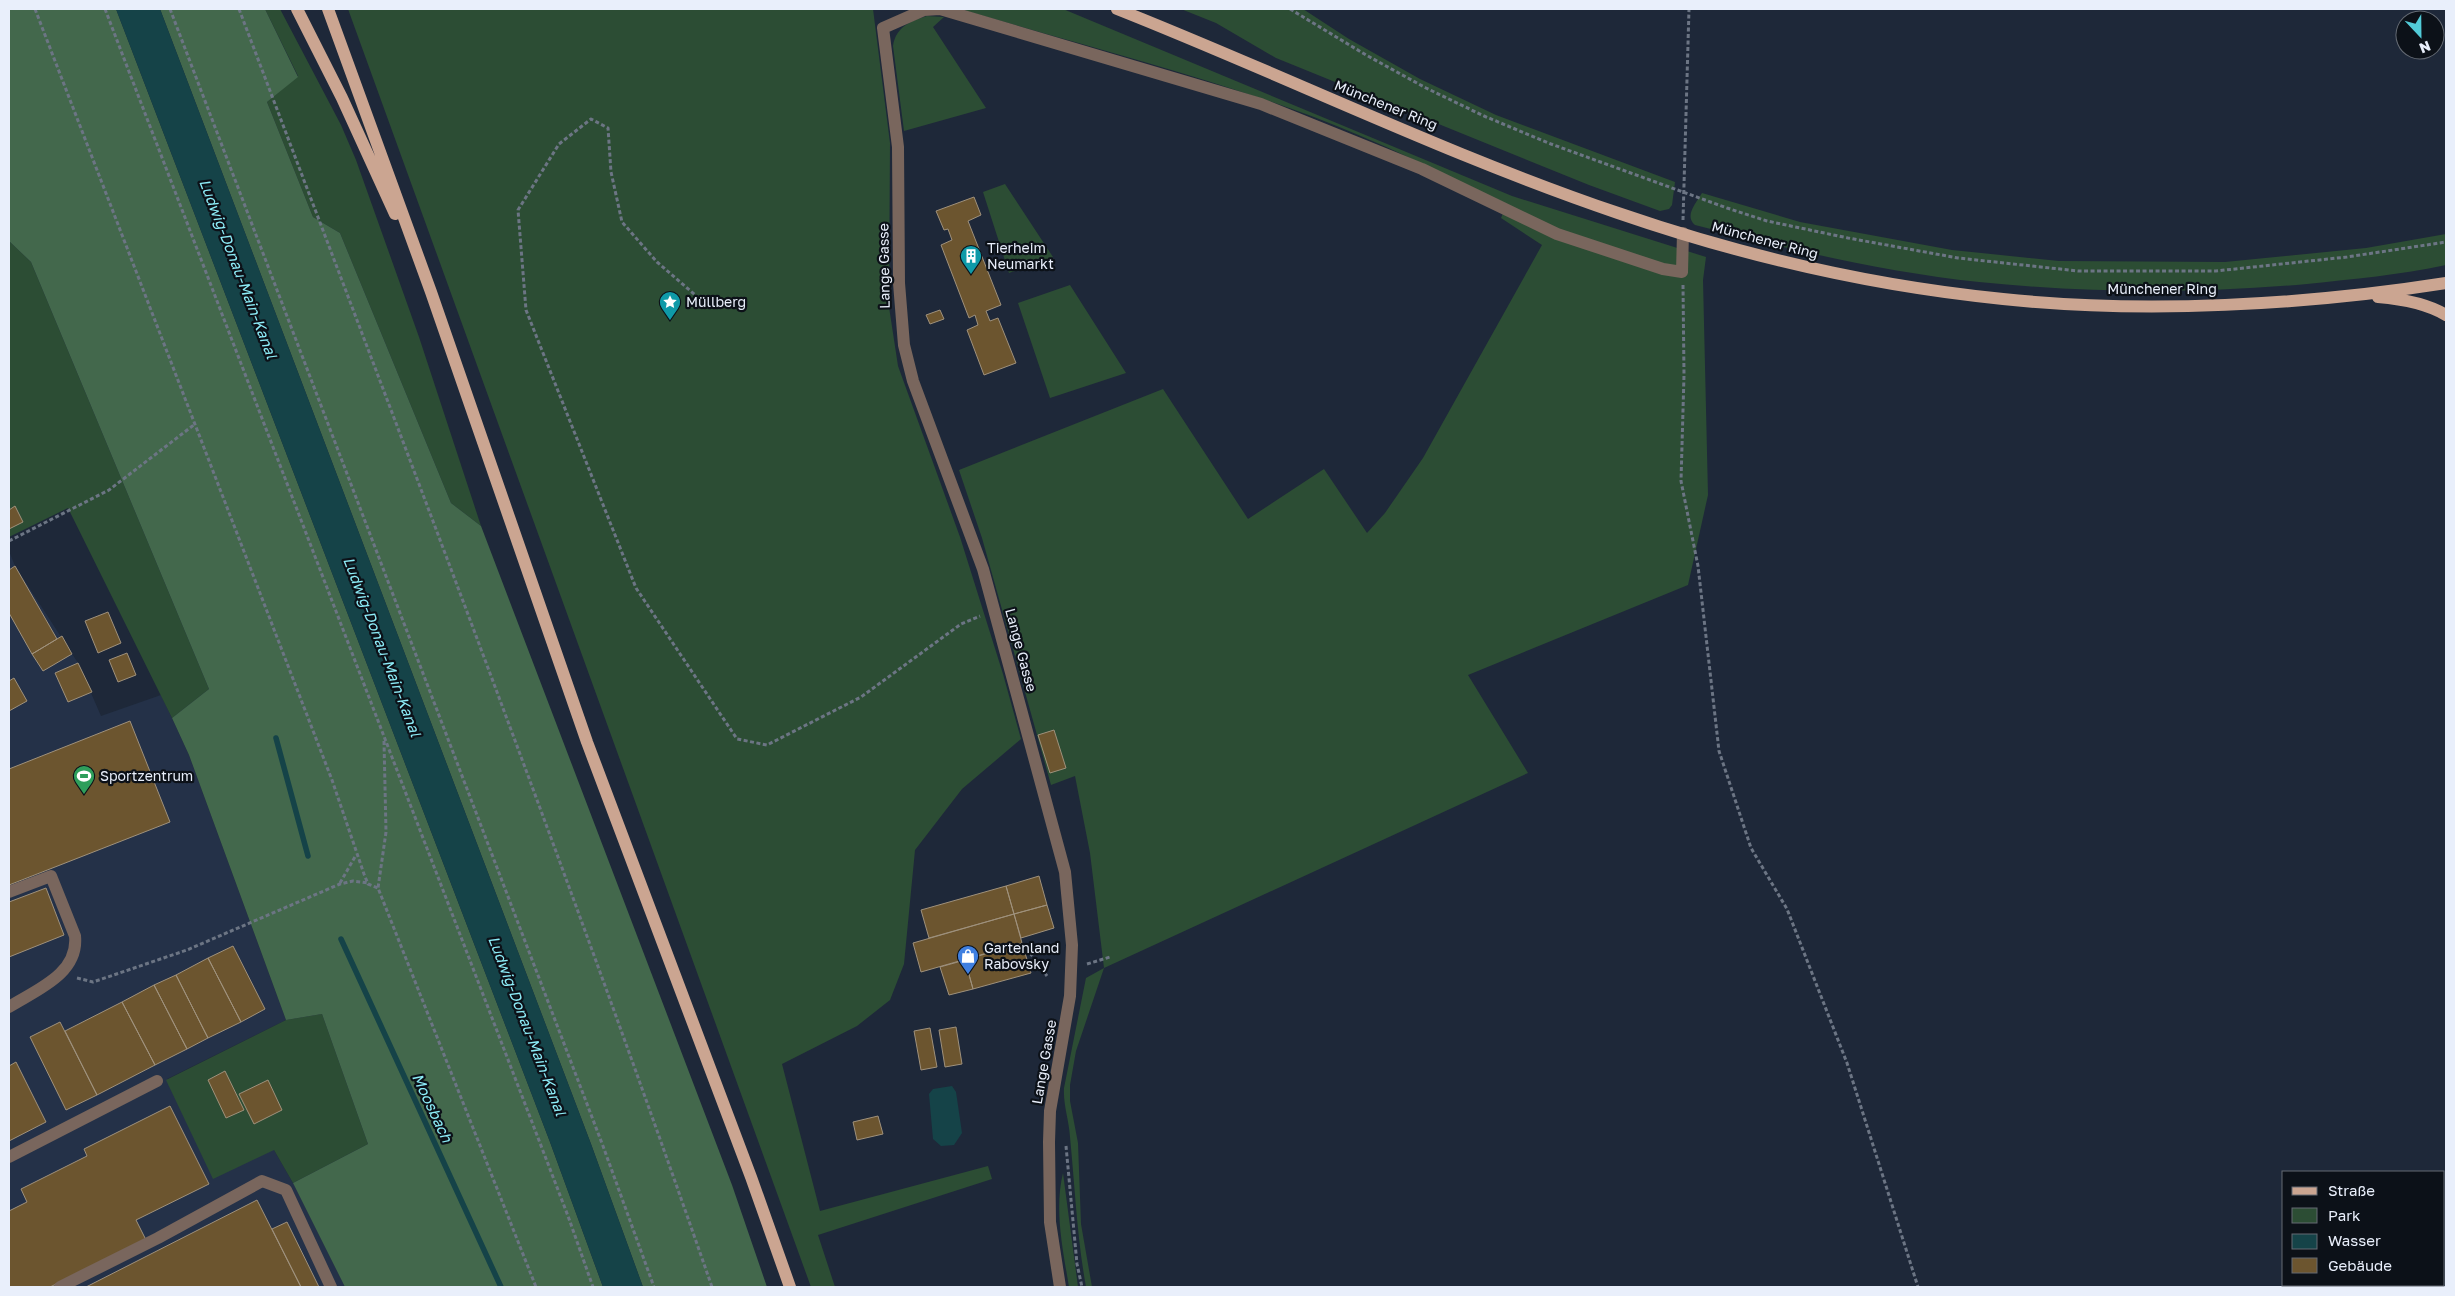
<svg xmlns="http://www.w3.org/2000/svg" width="2455" height="1296" font-family="'Golos Text',sans-serif">
  <style>
    .built { fill: #243148 }
    .green { fill: #2c4d34 }
    .forest { fill: #43684c }
    .water { fill: #154348 }
    .lines { fill: none; stroke-linecap: round; stroke-linejoin: round }
    .stream { stroke: #154348; stroke-width: 5.5 }
    .building { fill: #6c552f; stroke: #9f917c }
    .path { stroke: #6c7584; stroke-width: 3; stroke-dasharray: 4 2.5; stroke-linecap: butt }
    .minor { stroke: #79665d; stroke-width: 12 }
    .major { stroke: #cba591; stroke-width: 12 }
    .labels { text-anchor: middle; stroke-width: 4.5; stroke-linejoin: round; paint-order: stroke }
    .street-label { font-size: 14px; fill: #e9effb; stroke: #0c1118 }
    .poi-label { font-size: 14px; fill: #e9effb; stroke: #0c1118; text-anchor: start }
    .water-label { font-size: 15px; font-style: italic; fill: #8dedf8; stroke: #0c1118 }
  </style>
  <rect width="100%" height="100%" fill="#1e2839"/>
  <path class="built" d="M9,551L15,566L78,663L101,716L161,695L172,718L189,755L286,1020L167,1079L274,1150L293,1183L345,1287H9Z"/>
  <path class="green" d="M265,9H280L341,125L356,160L419,337L481,526L451,503L340,233L313,217L267,102L298,76Z
    M348,9H873L890,143L889,307L898,366L960,537L1003,674L1021,739L962,789L915,850L904,964L890,1000L857,1026L782,1064L820,1211L988,1166L992,1179L818,1235L835,1287H811Z
    M960,9H1063L1512,196L1706,257L1703,280L1708,495L1688,585L1468,675L1528,773L1104,968L1076,1051L1070,1085V1101L1078,1143L1081,1224L1092,1287H1086C1077,1237 1075,1188 1070,1137C1069,1120 1063,1105 1064,1088L1086,978L1104,968L1090,853L1075,776L1051,785L982,538L959,470L1163,389L1248,519L1324,469L1367,533L1385,513L1423,458L1542,245L1501,218L1507,204C1444,174 1380,142 1314,117C1198,74 1078,44 960,9Z
    M1181,9H1303L1349,39L1420,79L1496,115L1675,182L1672,205L1669,209L1660,211L1589,185L1276,58L1216,23Z
    M927,16L944,17L933,27L986,108L904,131L893,46C896,27 910,21 927,16Z
    M1005,184L1053,257L1009,273L983,192Z
    M1702,193L1800,222L1952,250L2059,261L2225,262L2366,248L2446,234V265C2400,275 2353,279 2307,284C2197,294 2088,293 1979,282C1884,272 1788,249 1695,225C1684,216 1696,203 1702,193Z
    M9,241L31,262L209,689L172,718L68,508L9,537Z
    M1070,285L1126,373L1050,398L1018,303Z
    M322,1014L368,1144L293,1183L274,1150L213,1179L166,1080L286,1020Z
    M1063,1173L1078,1287H1069C1063,1250 1054,1210 1063,1173Z"/>
  <path class="forest" d="M9,9H116L550,1142L603,1287H345L293,1183L368,1144L322,1014L286,1020L189,755L172,718L209,689L31,262L9,241Z
    M160,9H265L298,77L267,102L313,217L340,233L451,503L481,526L732,1185L767,1287H643L591,1144Z"/>
  <path class="water" d="M116,9H160L591,1144L643,1287H603L550,1142Z
    M952,1086L956,1092L962,1133L954,1145L941,1146L933,1139L929,1094L933,1089Z"/>
  <g class="lines">
    <path class="stream" d="M276,738L308,856
      M341,939L501,1287"/>
  </g>
  <path class="building" d="M974,197L981,215L968,221L1001,305L986,311L990,321L998,318L1016,363L984,375L967,330L978,325L975,315L969,318L941,245L952,240L948,229L944,230L936,211Z
    M940,310L944,319L930,324L926,315Z
    M15,506L23,522L9,529V510Z
    M15,566L57,639L32,654L9,613V570Z
    M108,612L121,643L98,653L85,621Z
    M62,636L72,654L43,671L32,654Z
    M127,653L136,675L118,682L109,660Z
    M78,663L92,692L68,702L55,673Z
    M14,678L27,701L9,711V681Z
    M130,721L170,822L9,885V769Z
    M1054,730L1066,768L1050,773L1038,735Z
    M1039,876L1047,905L1014,914L1006,886Z
    M1006,886L1014,914L929,938L921,910Z
    M46,888L64,935L9,957V902Z
    M1047,905L1054,928L1021,938L1014,914Z
    M1014,914L1022,943L921,972L913,943Z
    M1022,943L1031,973L973,989L965,960Z
    M233,946L265,1009L241,1022L208,958Z
    M208,958L241,1022L208,1038L176,975Z
    M965,960L973,989L949,995L940,967Z
    M176,975L208,1038L187,1049L154,985Z
    M154,985L187,1049L155,1065L122,1002Z
    M122,1002L155,1065L97,1095L65,1031Z
    M60,1022L97,1095L66,1110L30,1037Z
    M956,1027L962,1064L945,1067L939,1030Z
    M930,1028L937,1067L921,1070L914,1031Z
    M16,1062L46,1122L9,1141V1066Z
    M225,1071L244,1110L226,1118L208,1080Z
    M268,1080L282,1110L254,1124L239,1094Z
    M170,1106L209,1184L136,1220L146,1240L50,1287H9V1211L27,1202L21,1189L87,1156L84,1149Z
    M878,1116L883,1134L857,1140L853,1122Z
    M257,1200L301,1287H86Z
    M287,1222L319,1287H301L272,1229Z"/>
  <g class="lines">
    <path class="path" d="M35,9L332,780L364,874L368,884L378,888
      M105,9L568,1216L593,1287
      M170,9L603,1146L654,1287
      M239,9C400,434 563,858 712,1287
      M1290,9L1366,55L1426,88L1484,116L1551,144L1727,208L1767,221L1848,238L1958,258L2078,271H2216L2347,257L2446,242
      M1683,220L1689,9
      M1683,285L1684,375L1681,481L1698,566L1719,751L1751,848L1787,909L1847,1063L1918,1287
      M709,307L657,262L622,222L611,172L608,128L591,119L559,144L518,210L526,310L636,588L737,739L767,745L861,697L961,624L980,616
      M9,541L109,490L195,424
      M384,741L386,832L378,888L536,1287
      M340,883L356,855
      M1030,953L1047,976
      M1087,964L1110,957
      M77,978L93,982L187,950L340,884L353,881L368,883
      M1066,1146L1077,1264L1082,1287"/>
    <path class="minor" d="M9,1007C36,990 79,974 75,936L51,876L9,892
      M9,1157L157,1081
      M60,1287L158,1238L262,1181L286,1190L331,1287
      M1060,1287L1050,1222L1049,1142L1050,1111L1070,996L1072,945L1065,872L983,569L913,381L904,345L899,283L898,147L883,28L924,10L940,9L1261,104L1422,169L1557,234L1663,269L1682,272L1683,233"/>
    <path class="major" d="M297,9L342,98L395,214
      M328,9L431,292L587,742L751,1177L790,1287
      M1117,9C1284,75 1447,155 1618,213C1743,256 1872,286 2003,299C2145,314 2306,305 2446,283
      M2378,297C2402,299 2426,303 2446,315"/>
  </g>
  <defs>
    <g id="building-pin" transform="scale(1.125)"><path d="M0 17L-7.5 6A9.5 9.5 0 1 1 7.5 6Z" fill="#0f9aa8" stroke="#0c1118"/><path d="M-4-6H4V6H1V3H-1V6H-4ZM-2.5-4.3h1.7v1.8h-1.7ZM.8-4.3h1.7v1.8H.8ZM-2.5-1h1.7V.8h-1.7ZM.8-1h1.7V.8H.8Z" fill="#fff"/></g>
    <g id="sight-pin" transform="scale(1.125)"><path d="M0 17L-7.5 6A9.5 9.5 0 1 1 7.5 6Z" fill="#0f9aa8" stroke="#0c1118"/><path d="M0-6L1.8-2.2L6-1.7L2.9 1.2L3.7 5.4L0 3.3L-3.7 5.4L-2.9 1.2L-6-1.7L-1.8-2.2Z" fill="#fff"/></g>
    <g id="stadium-pin" transform="scale(1.125)"><path d="M0 17L-7.5 6A9.5 9.5 0 1 1 7.5 6Z" fill="#2e9e5b" stroke="#0c1118"/><path d="M0-5a6.5 5 0 1 0 0 10a6.5 5 0 1 0 0-10ZM-3.5-1.8h7v3.6h-7Z" fill="#fff"/></g>
    <g id="shop-pin" transform="scale(1.125)"><path d="M0 17L-7.5 6A9.5 9.5 0 1 1 7.5 6Z" fill="#3f7fe0" stroke="#0c1118"/><path d="M-5-2.5h2.3a2.7 3.5 0 0 1 5.4 0H5L5.5 6h-11ZM-1.5-2.5h3a1.5 2.3 0 0 0-3 0Z" fill="#fff"/></g>
  </defs>
  <g fill-rule="evenodd">
    <use href="#building-pin" x="971" y="256"/>
    <use href="#sight-pin" x="670" y="302"/>
    <use href="#stadium-pin" x="84" y="776"/>
    <use href="#shop-pin" x="968" y="956"/>
  </g>
  <g class="labels">
    <g class="street-label">
      <text transform="translate(1386 105) rotate(22)" y="5">Münchener Ring</text>
      <text transform="translate(1765 240) rotate(15)" y="5">Münchener Ring</text>
      <text transform="translate(884 266) rotate(-91)" y="5">Lange Gasse</text>
      <text x="2162" y="294">Münchener Ring</text>
      <text transform="translate(1021 650) rotate(75)" y="5">Lange Gasse</text>
      <text transform="translate(1044 1062) rotate(-80)" y="5">Lange Gasse</text>
    </g>
    <g class="poi-label">
      <text x="987" y="253">Tierheim<tspan x="987" dy="16">Neumarkt</tspan></text>
      <text x="686" y="307">Müllberg</text>
      <text x="100" y="781">Sportzentrum</text>
      <text x="984" y="953">Gartenland<tspan x="984" dy="16">Rabovsky</tspan></text>
    </g>
    <g class="water-label">
      <text transform="translate(238 269) rotate(69)" y="5">Ludwig-Donau-Main-Kanal</text>
      <text transform="translate(382 647) rotate(69)" y="5">Ludwig-Donau-Main-Kanal</text>
      <text transform="translate(527 1026) rotate(69)" y="5">Ludwig-Donau-Main-Kanal</text>
      <text transform="translate(432 1108) rotate(65)" y="5">Moosbach</text>
    </g>
  </g>
  <rect width="2455" height="1296" fill="none" stroke="#e9effb" stroke-width="20"/>
  <rect x="2282" y="1171" width="162" height="115" fill="#0c1118" stroke="#646a73"/>
  <rect x="2292" y="1187" width="25" height="8" fill="#cba591" stroke="#646a73"/>
  <text x="2328" y="1196" font-size="15" fill="#e9effb">Straße</text>
  <rect x="2292" y="1208" width="25" height="15" fill="#2c4d34" stroke="#646a73"/>
  <text x="2328" y="1221" font-size="15" fill="#e9effb">Park</text>
  <rect x="2292" y="1234" width="25" height="15" fill="#154348" stroke="#646a73"/>
  <text x="2328" y="1246" font-size="15" fill="#e9effb">Wasser</text>
  <rect x="2292" y="1258" width="25" height="15" fill="#6c552f" stroke="#646a73"/>
  <text x="2328" y="1271" font-size="15" fill="#e9effb">Gebäude</text>
  <g transform="translate(2420 35) rotate(158)"><circle r="24" fill="#0c1118" stroke="#646a73"/>
  <path d="M0-4L9 19L0 12L-9 19Z" fill="#52cbd8"/>
  <text y="-8" font-size="14" font-weight="bold" text-anchor="middle" fill="#e9effb">N</text>
  </g>
</svg>
